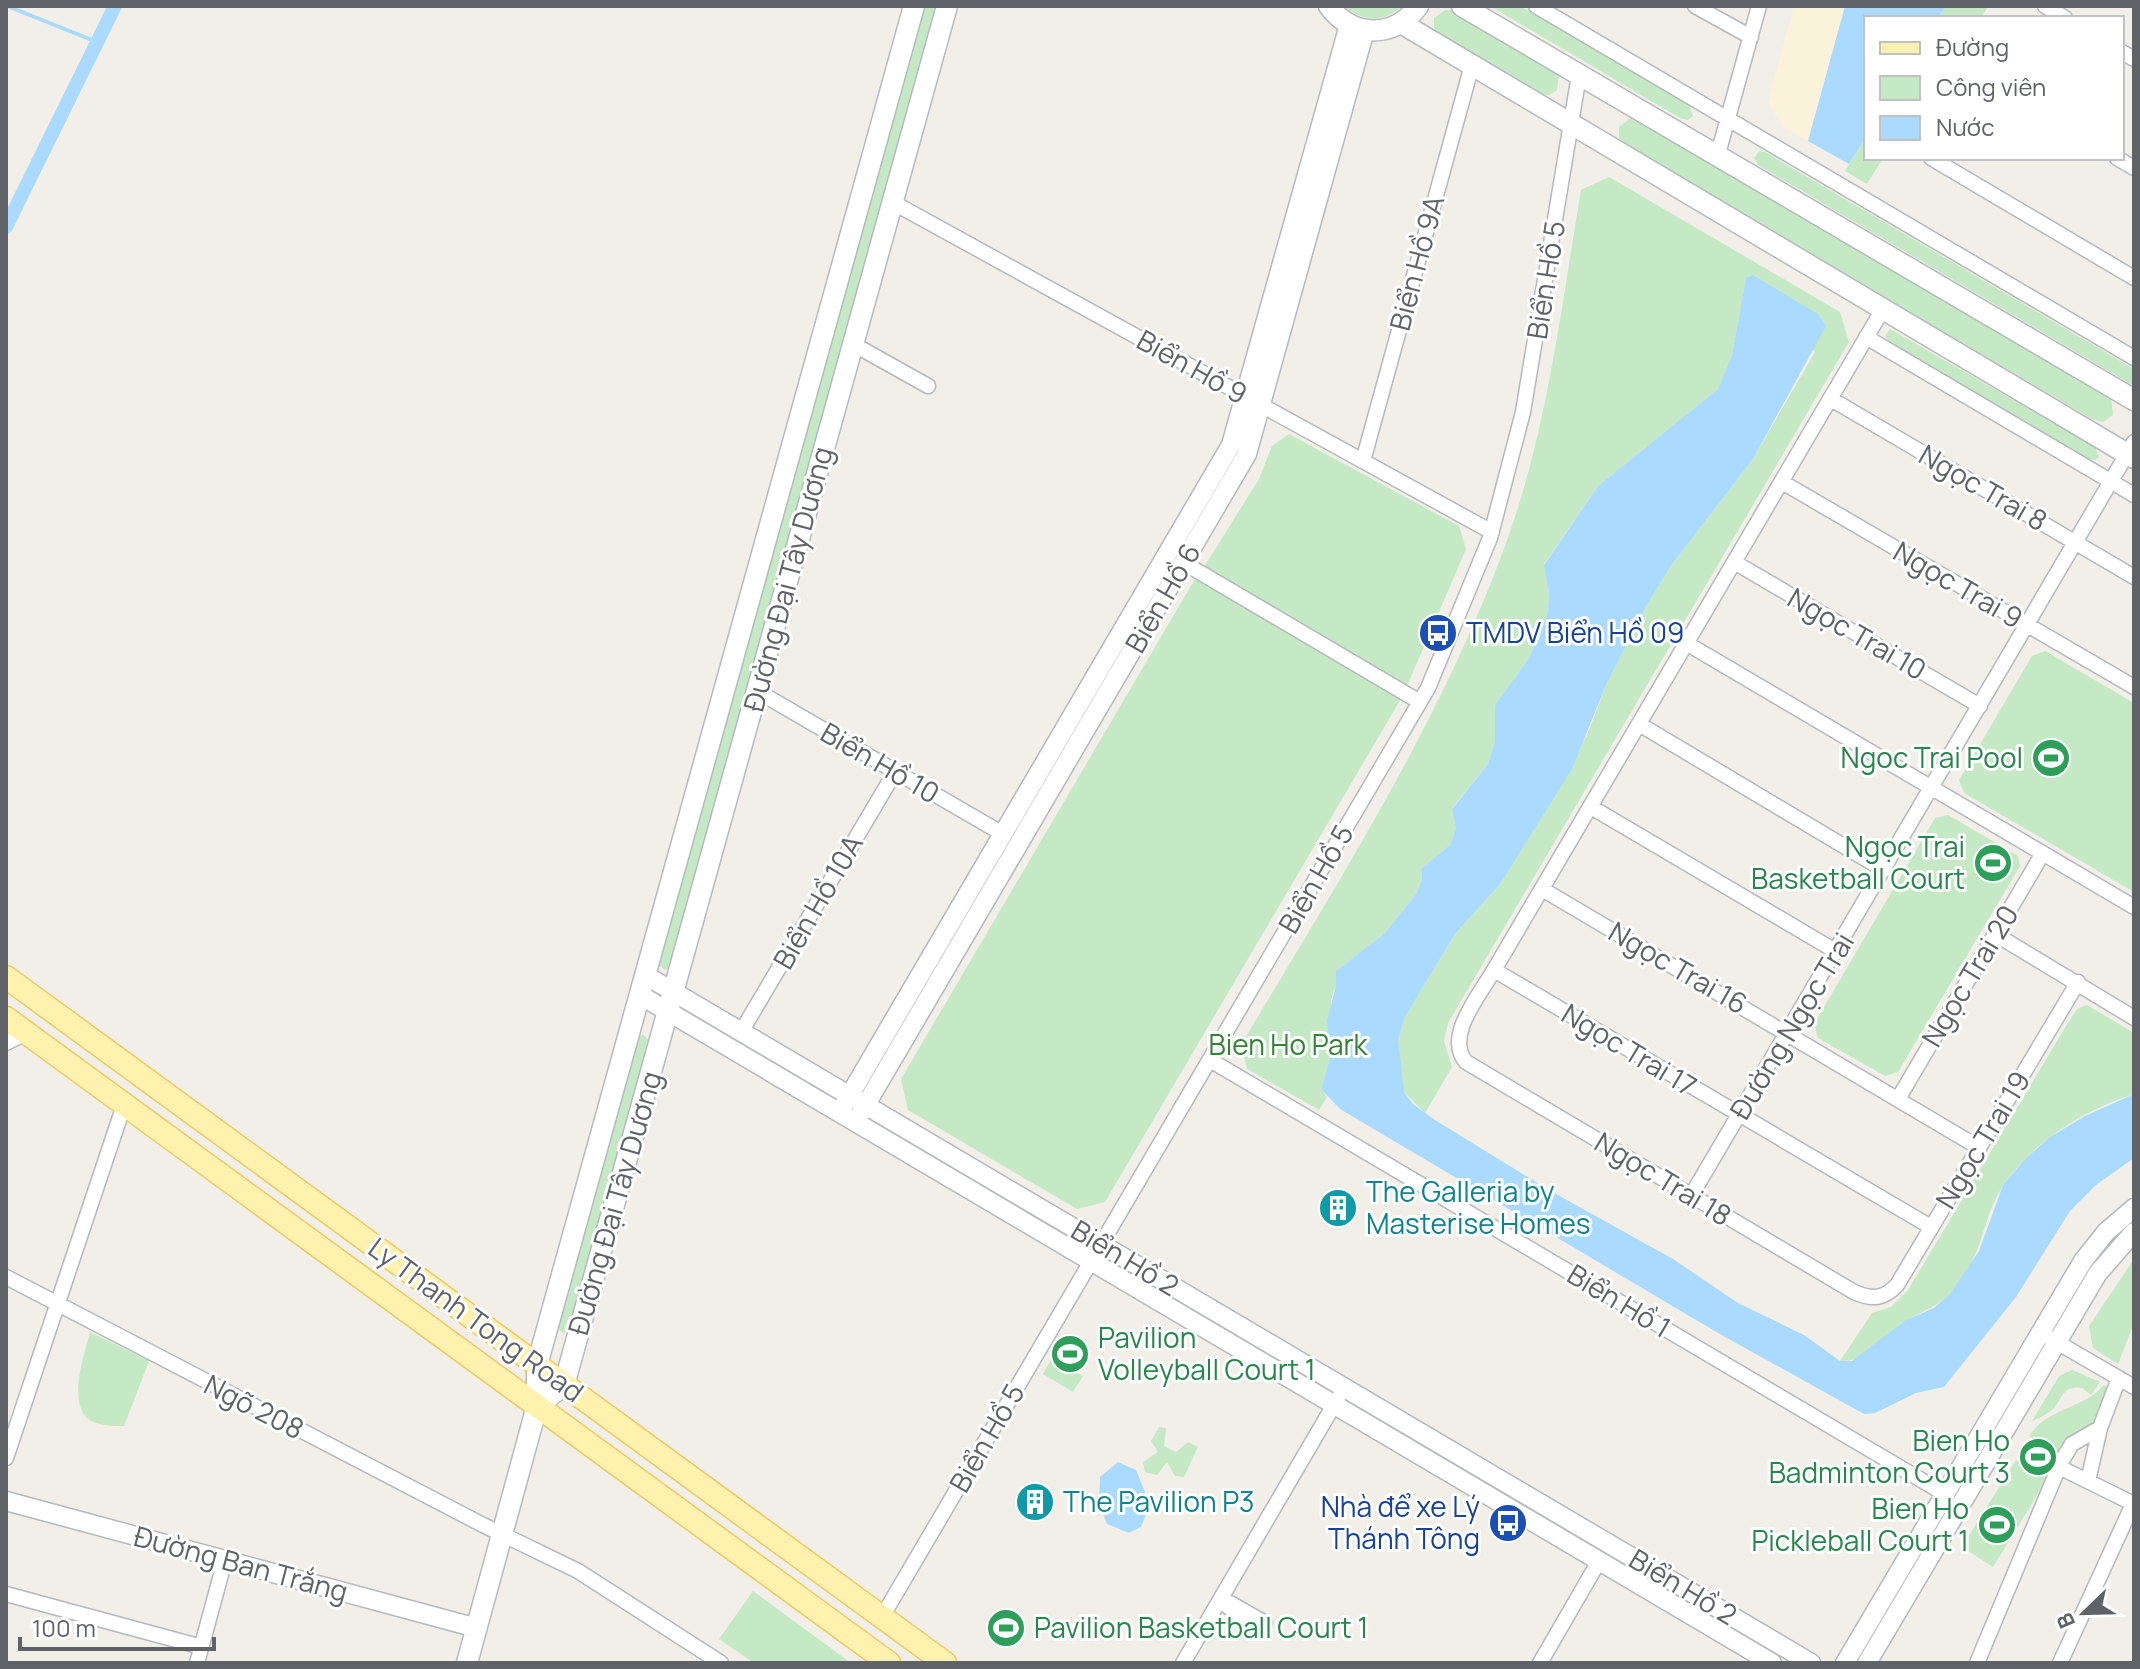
<svg xmlns="http://www.w3.org/2000/svg" width="2140" height="1669" font-family="Manrope,sans-serif">
  <style>
    .green { fill: #c5e8c5 }
    .sand { fill: #fbf3d9 }
    .water { fill: #aadaff }
    .lines { fill: none; stroke-linecap: round; stroke-linejoin: round }
    .stream { stroke: #aadaff; stroke-width: 4 }
    .canal { stroke: #aadaff; stroke-width: 14 }
    .minor-casing { stroke: #b5b8bc; stroke-width: 17 }
    .tertiary-casing { stroke: #b5b8bc; stroke-width: 21 }
    .secondary-casing { stroke: #b6babf; stroke-width: 23 }
    .primary-casing { stroke: #f2c960; stroke-width: 25 }
    .minor { stroke: #fff; stroke-width: 14 }
    .tertiary { stroke: #fff; stroke-width: 18 }
    .secondary { stroke: #fff; stroke-width: 20 }
    .primary { stroke: #fff2af; stroke-width: 22 }
    .labels { text-anchor: middle; stroke-width: 6; stroke-linejoin: round; paint-order: stroke }
    .street-label { font-size: 28px; fill: #5f6368; stroke: #fff }
    .transit-label { font-size: 28px; fill: #164399; stroke: #fff; text-anchor: start }
    .leisure-label { font-size: 28px; fill: #27864d; stroke: #fff; text-anchor: end }
    .park-label { font-size: 28px; fill: #348238; stroke: #fff }
    .culture-label { font-size: 28px; fill: #0d838f; stroke: #fff; text-anchor: start }
  </style>
  <rect width="100%" height="100%" fill="#f1efe8"/>
  <path class="green" d="M923,6H937L670,967L665,970L658,964Z
    M1344,6H1402C1383,23 1363,22 1344,6Z
    M1490,6H1520L1689,105L1693,116L1688,120L1680,118Z
    M1946,6H1988L1981,18H1938Z
    M1445,10H1453L1559,74L1557,90L1549,95L1539,94L1440,36L1434,28V18Z
    M1632,117L2111,398L2113,415L2103,422L2092,419L1627,146L1619,138V127Z
    M1866,137V158H1883L1867,184L1845,171Z
    M1759,151L1765,152L2134,369V386L1758,165L1754,158Z
    M1609,177L1840,312L1849,342L1448,1023L1444,1041L1452,1067L1425,1113L1404,1092L1400,1077L1398,1040L1405,1017L1455,934L1500,884L1588,733L1606,685L1648,603L1670,567L1753,459L1815,352L1746,278L1732,355L1718,389L1598,486L1544,564L1549,594L1548,613L1529,658L1495,705V741L1488,764L1452,808L1456,829L1450,845L1421,869L1422,880L1416,894L1385,933L1336,971V986L1331,999V1055L1321,1089L1327,1097L1319,1110L1247,1069L1241,1045C1337,883 1440,724 1505,546C1547,432 1561,309 1581,190Z
    M1890,329L2095,447L2099,458L2090,461L1890,343L1885,336Z
    M1289,434L1459,526L1466,549L1407,686L1204,567L1259,479L1272,446Z
    M1195,579L1402,697L1105,1202L1077,1209L908,1110L901,1079Z
    M2045,651L2134,703V892L1964,793L1959,780L2032,656Z
    M1948,815L2018,856L2020,866L1898,1072L1885,1076L1818,1038L1814,1024L1935,818Z
    M2087,1005L2134,1033V1094C2086,1109 2034,1141 2005,1183C1981,1217 1985,1255 1952,1292C1936,1310 1913,1313 1896,1328C1879,1343 1864,1362 1840,1361L1872,1313L1891,1307L1908,1290L2069,1021L2078,1008Z
    M643,1034L650,1042L570,1330L562,1333L558,1327L637,1039Z
    M2134,1259V1323L2118,1364L2093,1348L2089,1326Z
    M90,1332L149,1361L124,1426C113,1426 96,1426 87,1418C68,1399 85,1353 90,1332Z
    M1063,1340L1086,1353L1077,1367L1055,1354Z
    M1052,1358L1083,1376L1073,1392L1043,1374Z
    M2072,1370L2100,1382L2091,1395L2082,1388C2063,1385 2063,1397 2054,1408C2050,1413 2036,1420 2032,1421L2059,1376Z
    M2104,1385L2108,1388L2093,1428L2062,1447L2057,1454L2029,1436C2051,1405 2083,1410 2104,1385Z
    M1159,1427L1166,1428L1164,1446L1176,1452L1188,1442L1198,1447L1184,1477L1175,1476L1167,1462L1157,1475L1145,1472L1143,1462L1158,1452L1151,1441Z
    M2029,1439L2059,1457L2047,1476L2018,1458Z
    M2016,1460L2047,1479L1993,1567L1962,1547Z
    M753,1591L851,1663H754L719,1639Z
    M1003,1608L1026,1622L1010,1648L987,1634Z"/>
  <path class="sand" d="M1794,6H1845L1808,141L1784,128L1768,103Z"/>
  <path class="water" d="M1845,6H1946L1938,18H1866V137L1849,164L1808,141Z
    M1753,275L1818,314L1826,326L1753,459L1670,567L1648,603L1606,685L1572,769L1500,884L1455,934L1405,1017L1398,1040L1404,1092L1413,1104L1435,1120L1549,1190L1673,1259L1738,1303L1804,1335L1840,1361H1852L1906,1320L1934,1308L1950,1294L1979,1251L2003,1185L2026,1158L2050,1137L2085,1116L2134,1094V1158L2096,1185L2070,1211L2016,1297L1944,1387L1916,1393L1875,1413L1864,1414L1718,1333L1340,1109L1321,1089L1331,1055L1327,1021L1336,986V971L1385,933L1416,894L1422,880L1421,869L1450,845L1456,829L1452,809L1488,764L1495,741V705L1529,658L1548,613L1549,594L1544,565L1598,486L1718,389L1732,355L1746,278Z
    M1118,1462L1136,1470L1150,1504L1141,1527L1129,1533L1107,1524L1099,1504L1100,1477Z"/>
  <g class="lines">
    <path class="stream" d="M7,6L97,42"/>
    <path class="canal" d="M6,227L115,6"/>
    <g class="minor-casing">
      <path id="minor" d="M1536,6L2134,358
        M1695,6L1751,37
        M2045,6L2065,18
        M2122,52L2134,59
        M1718,154L1759,6
        M1931,158L2134,278
        M2117,158L2134,168
        M892,202L1492,532
        M1883,309L1494,970C1480,995 1444,1036 1466,1062L1854,1292C1872,1300 1884,1299 1897,1285L2078,982
        M1866,337L2134,495
        M853,344L928,386
        M1831,399L2134,577
        M1363,461L1472,65
        M1782,482L2134,687
        M1734,562L1980,706
        M1184,563L1420,702
        M1686,643L2134,907
        M757,691L1003,834
        M1639,724L1884,870
        M1591,807L1837,952
        M1542,889L1978,1147
        M1995,934L2134,1018
        M1494,970L1931,1227
        M741,1032L895,772
        M6,1043L26,1033
        M1210,1060L1945,1494
        M1898,1099L2043,853
        M1691,1196L2134,442
        M6,1277L483,1525L578,1571L721,1663
        M2048,1337L2134,1387
        M6,1458L124,1105
        M2059,1467L2134,1504
        M2088,1481L2100,1428L2119,1378
        M6,1594L202,1647
        M882,1617L1428,688L1490,538L1523,412L1579,75
        M1263,1628L1228,1607L1230,1603L1265,1623
        M197,1663L225,1560
        M1183,1663L1338,1398
        M1540,1663L1599,1561
        M1977,1663L2061,1462L2072,1444L2100,1428
        M2060,1663L2133,1504"/>
    </g>
    <g class="tertiary-casing">
      <path id="tertiary" d="M645,975L1811,1663
        M640,995L1772,1663
        M844,1105L1231,445L1349,25
        M861,1113L1247,454L1365,30
        M6,1501L477,1628
        M1845,1663L2083,1261L2106,1232L2134,1208
        M1867,1663L2098,1273L2134,1232"/>
    </g>
    <g class="secondary-casing">
      <path id="secondary" d="M1329,6C1352,38 1395,39 1418,6
        M1462,6L2134,400
        M1401,23L2134,458
        M537,1406L564,1385L947,6
        M467,1663L537,1406V1365L914,6"/>
    </g>
    <g class="primary-casing">
      <path id="primary" d="M6,977L945,1663
        M6,1018L889,1663"/>
    </g>
    <use href="#minor" class="minor"/>
    <use href="#tertiary" class="tertiary"/>
    <use href="#secondary" class="secondary"/>
    <use href="#primary" class="primary"/>
  </g>
  <defs>
    <g id="bus-disc" transform="scale(2)"><circle r="9.5" fill="#1a4fb4" stroke="#fff"/><path d="M-5-6H5V4H4V6H2V4H-2V6H-4V4H-5ZM-3.5-4V0h7V-4ZM-3.5 1.2v1.5H-2V1.2ZM2 1.2v1.5H3.5V1.2Z" fill="#fff"/></g>
    <g id="stadium-disc" transform="scale(2)"><circle r="9.5" fill="#2e9e5b" stroke="#fff"/><path d="M0-5a6.5 5 0 1 0 0 10a6.5 5 0 1 0 0-10ZM-3.5-1.8h7v3.6h-7Z" fill="#fff"/></g>
    <g id="building-disc" transform="scale(2)"><circle r="9.5" fill="#0f9aa8" stroke="#fff"/><path d="M-4-6H4V6H1V3H-1V6H-4ZM-2.5-4.3h1.7v1.8h-1.7ZM.8-4.3h1.7v1.8H.8ZM-2.5-1h1.7V.8h-1.7ZM.8-1h1.7V.8H.8Z" fill="#fff"/></g>
  </defs>
  <g fill-rule="evenodd">
    <use href="#bus-disc" x="1438" y="633"/>
    <use href="#stadium-disc" x="2051" y="758"/>
    <use href="#stadium-disc" x="1993" y="863"/>
    <use href="#building-disc" x="1338" y="1208"/>
    <use href="#stadium-disc" x="1070" y="1354"/>
    <use href="#stadium-disc" x="2038" y="1457"/>
    <use href="#building-disc" x="1035" y="1502"/>
    <use href="#bus-disc" x="1508" y="1523"/>
    <use href="#stadium-disc" x="1997" y="1525"/>
    <use href="#stadium-disc" x="1006" y="1628"/>
  </g>
  <g class="labels">
    <g class="street-label">
      <text transform="translate(1417 263) rotate(-75)" y="10">Biển Hồ 9A</text>
      <text transform="translate(1546 280) rotate(-81)" y="10">Biển Hồ 5</text>
      <text transform="translate(1192 367) rotate(29)" y="10">Biển Hồ 9</text>
      <text transform="translate(1983 488) rotate(30)" y="10">Ngọc Trai 8</text>
      <text transform="translate(788 579) rotate(-75)" y="10">Đường Đại Tây Dương</text>
      <text transform="translate(1958 585) rotate(30)" y="10">Ngọc Trai 9</text>
      <text transform="translate(1163 598) rotate(-60)" y="10">Biển Hồ 6</text>
      <text transform="translate(1857 634) rotate(30)" y="10">Ngọc Trai 10</text>
      <text transform="translate(880 763) rotate(30)" y="10">Biển Hồ 10</text>
      <text transform="translate(1316 879) rotate(-60)" y="10">Biển Hồ 5</text>
      <text transform="translate(818 902) rotate(-60)" y="10">Biển Hồ 10A</text>
      <text transform="translate(1678 968) rotate(30)" y="10">Ngọc Trai 16</text>
      <text transform="translate(1970 976) rotate(-59)" y="10">Ngọc Trai 20</text>
      <text transform="translate(1792 1026) rotate(-59)" y="10">Đường Ngọc Trai</text>
      <text transform="translate(1629 1050) rotate(31)" y="10">Ngọc Trai 17</text>
      <text transform="translate(1983 1140) rotate(-59)" y="10">Ngọc Trai 19</text>
      <text transform="translate(1663 1179) rotate(31)" y="10">Ngọc Trai 18</text>
      <text transform="translate(615 1203) rotate(-74)" y="10">Đường Đại Tây Dương</text>
      <text transform="translate(1125 1258) rotate(31)" y="10">Biển Hồ 2</text>
      <text transform="translate(1619 1301) rotate(31)" y="10">Biển Hồ 1</text>
      <text transform="translate(476 1320) rotate(36)" y="10">Ly Thanh Tong Road</text>
      <text transform="translate(254 1407) rotate(27)" y="10">Ngõ 208</text>
      <text transform="translate(987 1438) rotate(-60)" y="10">Biển Hồ 5</text>
      <text transform="translate(241 1564) rotate(15)" y="10">Đường Ban Trắng</text>
      <text transform="translate(1683 1587) rotate(31)" y="10">Biển Hồ 2</text>
    </g>
    <g class="transit-label">
      <text x="1466" y="643">TMDV Biển Hồ 09</text>
      <text x="1480" y="1517" text-anchor="end">Nhà để xe Lý<tspan x="1480" dy="32">Thánh Tông</tspan></text>
    </g>
    <g class="leisure-label">
      <text x="2023" y="768">Ngoc Trai Pool</text>
      <text x="1965" y="857">Ngọc Trai<tspan x="1965" dy="32">Basketball Court</tspan></text>
      <text x="1098" y="1348" text-anchor="start">Pavilion<tspan x="1098" dy="32">Volleyball Court 1</tspan></text>
      <text x="2010" y="1451">Bien Ho<tspan x="2010" dy="32">Badminton Court 3</tspan></text>
      <text x="1969" y="1519">Bien Ho<tspan x="1969" dy="32">Pickleball Court 1</tspan></text>
      <text x="1034" y="1638" text-anchor="start">Pavilion Basketball Court 1</text>
    </g>
    <g class="park-label">
      <text x="1288" y="1055">Bien Ho Park</text>
    </g>
    <g class="culture-label">
      <text x="1366" y="1202">The Galleria by<tspan x="1366" dy="32">Masterise Homes</tspan></text>
      <text x="1063" y="1512">The Pavilion P3</text>
    </g>
  </g>
  <rect width="2140" height="1669" fill="none" stroke="#5f6368" stroke-width="16"/>
  <rect x="1864" y="16" width="260" height="144" fill="#ffffff" stroke="#bfc1c3" stroke-width="2"/>
  <rect x="1880" y="42" width="40" height="12" fill="#fff2af" stroke="#bfc1c3" stroke-width="2"/>
  <text x="1936" y="56" font-size="24" fill="#5f6368">Đường</text>
  <rect x="1880" y="76" width="40" height="24" fill="#c5e8c5" stroke="#bfc1c3" stroke-width="2"/>
  <text x="1936" y="96" font-size="24" fill="#5f6368">Công viên</text>
  <rect x="1880" y="116" width="40" height="24" fill="#aadaff" stroke="#bfc1c3" stroke-width="2"/>
  <text x="1936" y="136" font-size="24" fill="#5f6368">Nước</text>
  <g transform="translate(2084 1613) rotate(247)" stroke="#ffffff" stroke-width="6" paint-order="stroke">
  <path d="M0-6L14 30L0 20L-14 30Z" fill="#5f6368"/>
  <text y="-12" font-size="22" font-weight="bold" text-anchor="middle" fill="#5f6368">B</text>
  </g>
  <path d="M20 1637v12h194v-12" fill="none" stroke="#5f6368" stroke-width="4"/>
  <text x="32" y="1637" font-size="24" fill="#5f6368" stroke="#ffffff" stroke-width="6" paint-order="stroke">100 m</text>
</svg>
